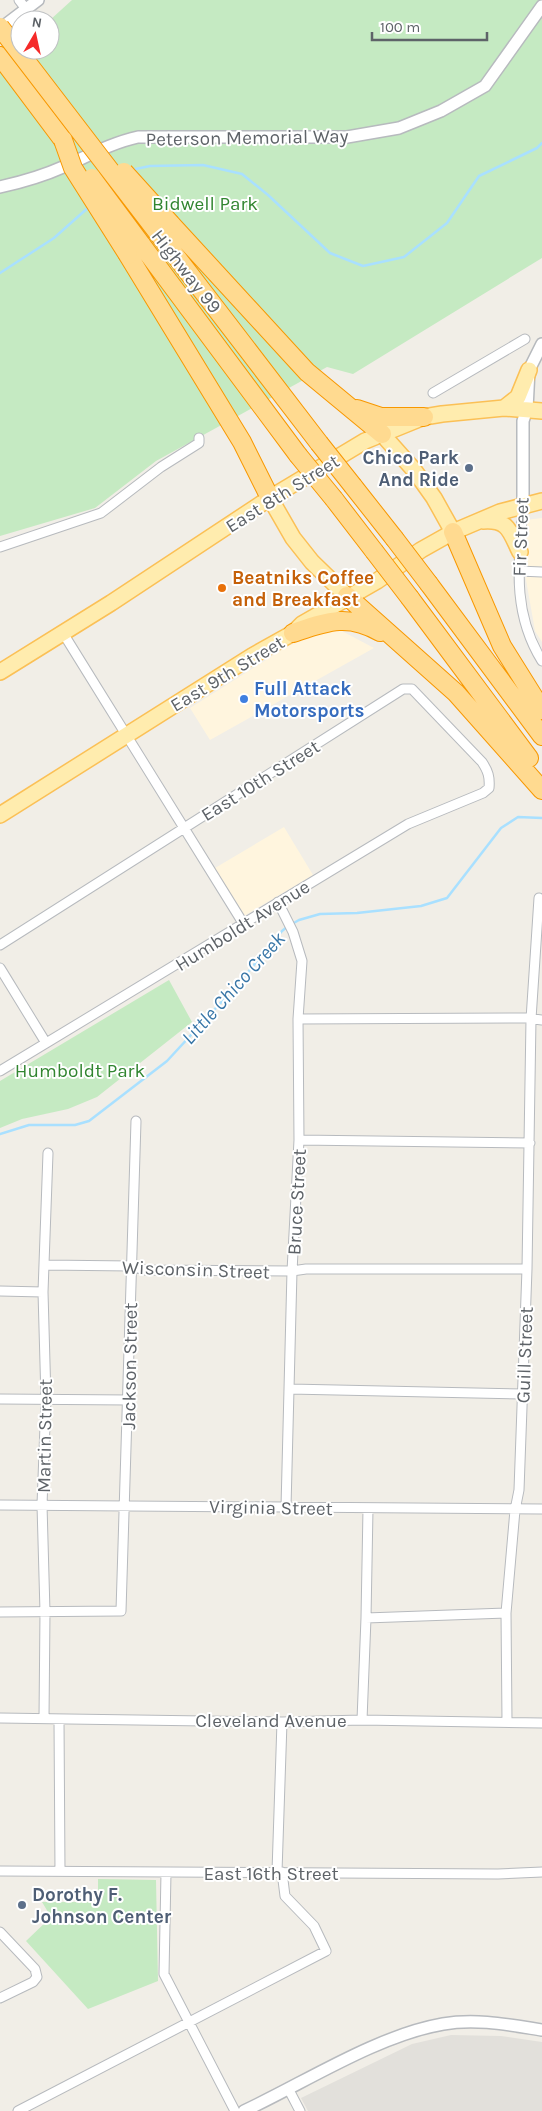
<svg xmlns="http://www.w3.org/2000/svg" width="542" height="2111" font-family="Karla,sans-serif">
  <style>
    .commercial { fill: #fff5de }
    .industrial { fill: #e2e0db }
    .green { fill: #c5eac2 }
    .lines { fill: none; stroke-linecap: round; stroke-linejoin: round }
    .stream { stroke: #a9e0ff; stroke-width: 2.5 }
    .minor-casing { stroke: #b7babe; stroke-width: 11 }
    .tertiary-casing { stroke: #b7babe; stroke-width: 14 }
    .primary-casing { stroke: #fbc056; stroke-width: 18 }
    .motorway-casing { stroke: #f89800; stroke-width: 20 }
    .minor { stroke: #fff; stroke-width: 9 }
    .tertiary { stroke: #fff; stroke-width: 11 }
    .primary { stroke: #ffecae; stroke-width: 15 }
    .motorway { stroke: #ffda90; stroke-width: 18 }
    .motorway-bridge-casing { stroke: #f89800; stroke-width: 20; stroke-linecap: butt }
    .motorway-bridge { stroke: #ffda90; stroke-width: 18 }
    .service-dot { fill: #5c6f8a; stroke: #fff; stroke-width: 2 }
    .food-dot { fill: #e8710a; stroke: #fff; stroke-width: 2 }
    .shop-dot { fill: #3f7fe0; stroke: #fff; stroke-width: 2 }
    .labels { text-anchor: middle; stroke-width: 4; stroke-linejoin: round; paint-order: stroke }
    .street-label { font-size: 19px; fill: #5e6368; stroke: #fff }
    .park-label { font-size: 19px; fill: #318530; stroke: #fff }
    .service-label { font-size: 19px; font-weight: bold; fill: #4e5e75; stroke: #fff; text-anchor: end }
    .food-label { font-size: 19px; font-weight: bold; fill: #c56008; stroke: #fff; text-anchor: start }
    .shop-label { font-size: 19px; font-weight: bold; fill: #366cbe; stroke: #fff; text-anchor: start }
    .water-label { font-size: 20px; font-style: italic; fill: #3876a7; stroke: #fff }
  </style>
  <rect width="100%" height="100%" fill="#f1eee7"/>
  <path class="commercial" d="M542,518V642L535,631L525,574L526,520Z
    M338,629L374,648L210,740L190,708L288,646L312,635Z
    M284,827L313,875L244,916L215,868Z"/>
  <path class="industrial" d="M451,2035L501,2036L542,2042V2111H308L301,2098L412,2044Z"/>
  <path class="green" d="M72,0H542V258L353,374L327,367L156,461L95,508L0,536V47L20,36V50H50V20Z
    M169,980L192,1022L97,1097L68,1109L22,1119L0,1128V1081Z
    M98,1879L156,1880L158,1981L88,2009L26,1941L51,1917L42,1902H98Z"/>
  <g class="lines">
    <path class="stream" d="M131,170L150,166L203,165L242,174L268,195L330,253L363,266L404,257L447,223L479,176L537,148L542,143
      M0,273L54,238L90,206
      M292,924L299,920L320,914L357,913L421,906L447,898L501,828L518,817L542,818
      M0,1134L29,1125H75L89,1121L167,1061L239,983L282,931L287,927"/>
    <g class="minor-casing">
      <path id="minor" d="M19,0L26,9
        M433,393L525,339
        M523,506C519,561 511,611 542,661
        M0,547L101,513L161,467L199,443V438
        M519,571L542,572
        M63,633L243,923
        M278,902L293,932L302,961L298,1019L299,1140L292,1271L286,1507
        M0,945L403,689H412L482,762C488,771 490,777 489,788L483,793L408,824L0,1071
        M0,968L46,1043
        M298,1019L526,1018L542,1020
        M299,1140L530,1143
        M45,1265L131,1266L145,1270L292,1271L306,1269H527
        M0,1291L43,1292
        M290,1389L524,1394
        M0,1399L129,1400
        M0,1505L542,1509
        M0,1612L121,1611L136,1121
        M366,1618L506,1613
        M0,1718L282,1722L362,1720L542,1723
        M44,1718L45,1612L42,1505L46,1399L43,1292L48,1153
        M59,1720L60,1871
        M362,1720L366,1618L368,1509
        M507,1721L506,1613L515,1510L519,1490L527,1269L531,1019L539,898
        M0,1871L498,1874L542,1872
        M277,1872L282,1722
        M166,1873L164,1974L235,2111
        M0,1932L35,1969L37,1977L33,1982L0,1998
        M289,2090L300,2111
        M18,2111L326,1951L314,1926L285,1896L282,1872"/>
    </g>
    <g class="tertiary-casing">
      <path id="tertiary" d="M0,29L38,0
        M0,187C22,182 43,176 63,167C88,156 111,143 138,137H347L399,128L441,111L485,86L542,6
        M523,506V421L527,409L529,370L542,344
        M244,2111C306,2082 376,2036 443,2024C476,2018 510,2025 542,2030"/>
    </g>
    <g class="primary-casing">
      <path id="primary" d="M504,408L518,397L529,370
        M382,434L414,470L434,498L453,532
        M270,498L293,538L312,562L347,596
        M483,521C509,519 510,532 520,552
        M0,672L111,603L270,498L365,441L424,417L442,414L504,408L542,411
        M0,815L252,656L293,633L302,624L377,581L421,550L453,532L500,512L542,501"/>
    </g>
    <g class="motorway-casing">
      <path id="motorway" d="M0,56L63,140
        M171,224L307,372L382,434
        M158,233L319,443
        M141,244L298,455
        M128,255L242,442L270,498
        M357,409L381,417H424
        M353,486L394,538
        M334,499L374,551
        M453,532L502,646L542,710
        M429,584L542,736
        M347,596L456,693L542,790
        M410,598L529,758
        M293,633C326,622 347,613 380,632"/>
    </g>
    <use href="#minor" class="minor"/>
    <use href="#tertiary" class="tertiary"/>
    <use href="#primary" class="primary"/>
    <use href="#motorway" class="motorway"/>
    <g class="motorway-bridge-casing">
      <path id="motorway-bridge" d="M0,27L158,233
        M63,140L73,168L128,255
        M124,172L171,224
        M92,178L141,244
        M319,443L353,486
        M298,455L334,499
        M394,538L429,584
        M374,551L410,598"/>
    </g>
    <use href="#motorway-bridge" class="motorway-bridge"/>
  </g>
  <g class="service-dot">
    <circle cx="469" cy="468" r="5"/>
    <circle cx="22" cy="1905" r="5"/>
  </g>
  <circle class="food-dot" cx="222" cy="588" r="5"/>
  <circle class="shop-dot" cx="244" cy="699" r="5"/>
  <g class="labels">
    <g class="street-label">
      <text transform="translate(247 137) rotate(-1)" y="7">Peterson Memorial Way</text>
      <text transform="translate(187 271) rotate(52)" y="7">Highway 99</text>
      <text transform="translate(282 493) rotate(-32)" y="7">East 8th Street</text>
      <text transform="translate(520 537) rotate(-88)" y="7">Fir Street</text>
      <text transform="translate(227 673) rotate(-31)" y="7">East 9th Street</text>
      <text transform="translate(260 780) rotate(-32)" y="7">East 10th Street</text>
      <text transform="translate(242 925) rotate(-32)" y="7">Humboldt Avenue</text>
      <text transform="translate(296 1202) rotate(-87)" y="7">Bruce Street</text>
      <text transform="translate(196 1269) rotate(2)" y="7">Wisconsin Street</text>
      <text transform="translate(524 1355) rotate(-88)" y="7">Guill Street</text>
      <text transform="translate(129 1366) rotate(-89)" y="7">Jackson Street</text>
      <text transform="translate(44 1436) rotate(-89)" y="7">Martin Street</text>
      <text transform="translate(271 1507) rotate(1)" y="7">Virginia Street</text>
      <text x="271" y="1727">Cleveland Avenue</text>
      <text x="271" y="1880">East 16th Street</text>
    </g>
    <g class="park-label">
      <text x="205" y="210">Bidwell Park</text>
      <text x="80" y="1077">Humboldt Park</text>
    </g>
    <g class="service-label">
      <text x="459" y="464">Chico Park<tspan x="459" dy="22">And Ride</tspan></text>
      <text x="32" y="1901" text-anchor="start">Dorothy F.<tspan x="32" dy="22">Johnson Center</tspan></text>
    </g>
    <g class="food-label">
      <text x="232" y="584">Beatniks Coffee<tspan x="232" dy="22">and Breakfast</tspan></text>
    </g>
    <g class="shop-label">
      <text x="254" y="695">Full Attack<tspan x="254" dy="22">Motorsports</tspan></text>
    </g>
    <g class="water-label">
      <text transform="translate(233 988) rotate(-48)" y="7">Little Chico Creek</text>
    </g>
  </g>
  <g transform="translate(35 35) rotate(9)"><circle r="24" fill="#ffffff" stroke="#bfc1c3"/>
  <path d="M0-4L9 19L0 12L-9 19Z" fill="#f52a29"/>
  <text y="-8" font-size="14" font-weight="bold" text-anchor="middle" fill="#5e6368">N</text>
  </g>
  <path d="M372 32v8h115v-8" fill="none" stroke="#5e6368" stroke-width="2.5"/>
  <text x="380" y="32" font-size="15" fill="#5e6368" stroke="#ffffff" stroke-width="4" paint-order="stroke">100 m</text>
</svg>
